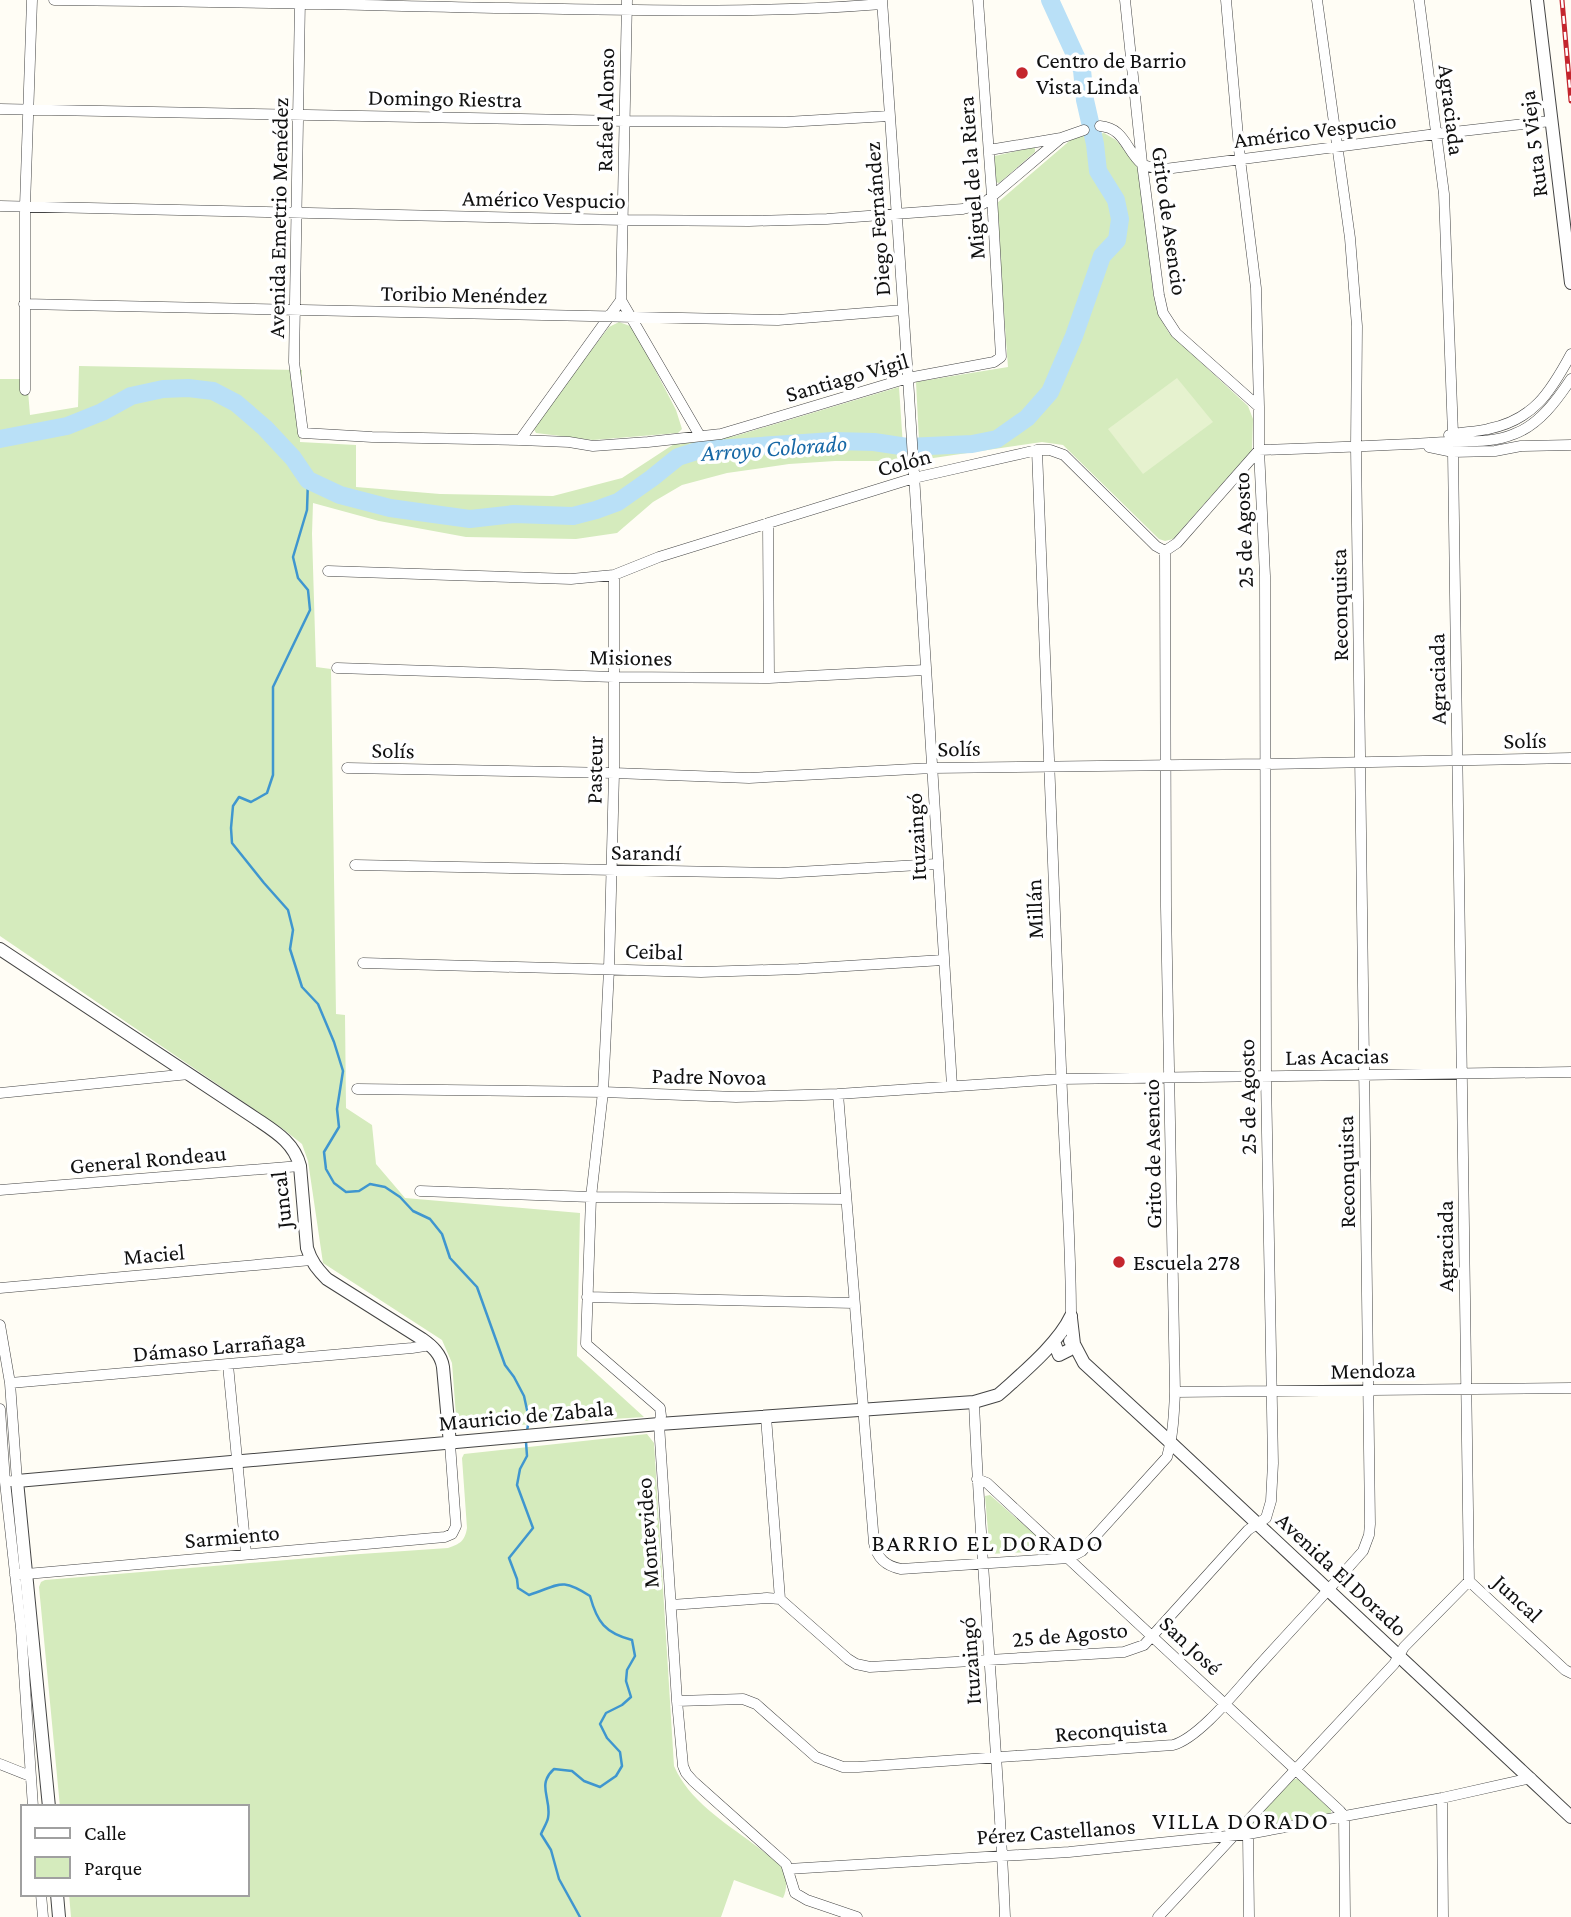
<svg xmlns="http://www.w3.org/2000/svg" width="1571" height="1917" font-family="'Crimson Pro',serif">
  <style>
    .green { fill: #d5ebbd }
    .pitch { fill: #e6f2cf }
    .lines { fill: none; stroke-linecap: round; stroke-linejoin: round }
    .stream { stroke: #3f96cf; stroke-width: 2.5 }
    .river { stroke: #b9e0f7; stroke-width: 18 }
    .minor-casing { stroke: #444; stroke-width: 11 }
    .tertiary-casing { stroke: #444; stroke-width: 14 }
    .minor { stroke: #fff; stroke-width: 10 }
    .tertiary { stroke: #fff; stroke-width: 12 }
    .rail-casing { stroke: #c4262e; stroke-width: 5 }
    .rail { stroke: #fff; stroke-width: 2.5; stroke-dasharray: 8; stroke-linecap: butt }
    .poi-dot { fill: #c4262e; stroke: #fff; stroke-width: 2.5 }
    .labels { text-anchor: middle; stroke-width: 7; stroke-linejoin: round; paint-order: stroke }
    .poi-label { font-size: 23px; fill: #111; stroke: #fff; text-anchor: start }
    .street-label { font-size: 23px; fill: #111; stroke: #fff }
    .water-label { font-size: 24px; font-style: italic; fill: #1768a6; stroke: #fff }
    .neighbourhood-label { font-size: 24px; letter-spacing: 2px; fill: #111; stroke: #fff }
  </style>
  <rect width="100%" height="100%" fill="#fffdf5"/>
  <path class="green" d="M1104,133L1116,140L1138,167L1154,299L1159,316L1169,333L1248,406L1253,419L1252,450L1173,539L1165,541L1159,539L1063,445L1042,442L920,460L916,382L1008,367L996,204L1074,137Z
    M1035,147V152L999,183L995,182L994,159L995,156Z
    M619,322L630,326L636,333L676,410L682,429L678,433L593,440L536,433L533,427L609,327Z
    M79,366L302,370L300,442L356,445V487L440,494L553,496L622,478L674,444L735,436L899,387L904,461H835L789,464L727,473L682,485L653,502L617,533L576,539L466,537L379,521L313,503L312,534L316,667L331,669L336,1014L345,1015L346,1108L372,1125L376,1164L405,1198L580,1213L577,1356L644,1417L457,1429L452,1363L442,1340L323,1263L308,1161L302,1144L283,1129L0,936V379H27L30,415L78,407Z
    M647,1434L654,1443L674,1766C691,1805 733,1827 764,1852C771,1858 781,1864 784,1871C787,1880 787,1890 783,1898L734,1880L721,1917H71L69,1894H247V1807H60L39,1587L41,1582L45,1580L346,1555L448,1548C460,1544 465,1541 467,1528L462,1458L464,1454Z
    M990,1495L1049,1547L1048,1551L990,1554L985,1496Z
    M1294,1779H1298L1331,1810V1813L1250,1828L1249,1826Z"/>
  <path class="pitch" d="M1177,378L1213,422L1143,474L1108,429Z"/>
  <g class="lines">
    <path class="stream" d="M308,480L307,510L293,557L298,578L308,590L310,610L273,687V775L267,793L251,802L239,797L233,806L231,828L232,843L264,883L288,910L293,930L290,949L302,987L318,1004L334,1042L343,1071L337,1109L339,1127L324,1152L326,1169L334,1183L346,1192L359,1191L370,1184L385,1187L400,1197L413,1211L430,1219L442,1234L450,1258L477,1287L505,1365L514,1377L524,1396L529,1419L527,1431
      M526,1442L527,1456L520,1469L517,1485L533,1528L509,1558L517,1579L518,1588L529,1595C560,1585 560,1577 590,1596C597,1622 605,1633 632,1640L635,1656L627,1670L626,1681L631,1697L622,1705L606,1713L600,1724L607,1738L620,1752L622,1766L616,1776L600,1787L584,1781L572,1771L554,1769C536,1785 552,1799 548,1818C547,1823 543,1829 541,1834L551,1850L559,1879L580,1917"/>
    <path class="river" d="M0,439L67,426L102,412L131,396L163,389L188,388L213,391L236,403L265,428L293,458L308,480L340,495L390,508L470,519L514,514L573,516L596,510L618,502L652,478L678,457L700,450L833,441L874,442L907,447L972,444L997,439L1027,418L1050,392L1074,336L1102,256L1117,240L1120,219L1116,200L1098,171L1095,144L1085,100L1082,70L1050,0"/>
    <g class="minor-casing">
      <path id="minor" d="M54,0C204,1 355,5 505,8C631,10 757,14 882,4
        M300,0L294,362L303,433L372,437L520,440L569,442L593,446L648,442L721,434L908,378L994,362L1001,357L992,196L978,0
        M882,0L908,378L952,1086
        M1125,0L1142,163L1159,295L1163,313L1176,333L1259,407
        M1419,0L1444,194L1453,434
        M0,109L624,121L786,122L889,116
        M1100,126C1125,128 1126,151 1142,164C1149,168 1158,168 1165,169L1436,134L1551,121
        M989,150L1061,138L1084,130
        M0,206L623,220L749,221L827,219L963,209L983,204L1061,138
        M621,300L700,436
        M24,304L778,320L903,310
        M25,390V206L32,0
        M1449,435C1462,432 1475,432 1488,429C1533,420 1550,393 1571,354
        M520,440L621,300L627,0
        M1429,447L1453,452L1495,451L1521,446L1571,445
        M1037,450C1046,656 1054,862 1061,1068C1064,1151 1071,1234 1071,1316
        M768,523L769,678
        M1165,551L1177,543L1259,450C1321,448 1383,446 1445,442C1468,441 1493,443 1514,434C1539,425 1557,400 1571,379
        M328,571L571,579L614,575L659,557L914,478L1037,450H1050L1064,455L1156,546L1165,551
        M614,575V773L609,969L603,1092L591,1197L586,1344L660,1408L661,1416L659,1424L677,1701L683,1766L686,1773L693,1781L786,1864L795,1893L807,1900L857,1917
        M337,668L614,677L769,678L925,670
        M347,768L614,773L749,778L932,768L1264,764L1571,758
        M355,865L780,873L937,864
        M363,963L701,972L799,969L943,960
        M357,1089L603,1092L736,1097L838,1094L1061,1079L1571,1072
        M0,1093L189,1074
        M838,1094L874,1543C877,1559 886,1566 901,1569L1069,1558L1082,1551L1167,1457C1173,1436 1174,1414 1175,1392L1166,907L1165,551
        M0,1190L300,1166
        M420,1191L591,1197L846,1199
        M0,1288L311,1260
        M587,1297L854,1303
        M0,1325L10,1383L17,1481H12
        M228,1365L246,1553
        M10,1383L412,1348L431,1345
        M1175,1392L1571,1388
        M974,1402C981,1574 998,1745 1005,1917
        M0,1409L5,1482L21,1628L33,1807
        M766,1417L780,1599
        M977,1479L987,1483L1340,1811L1344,1816L1345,1917
        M15,1575L445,1537L452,1534L456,1526L450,1444
        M1469,1581L1565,1670L1571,1673
        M671,1605L767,1598L780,1599L848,1659L856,1664L870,1667L1124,1652L1144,1645L1248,1530L1266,1518L1271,1501L1273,1463L1266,1077L1265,576L1259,450V407L1256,288L1240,159L1226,0
        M677,1701L743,1699L756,1704L816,1757L843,1767H858L1173,1745C1199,1738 1236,1691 1255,1670C1291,1630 1328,1591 1363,1551L1369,1535L1370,1524L1356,447L1357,326L1350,238L1317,0
        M0,1764L30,1776
        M1442,1798L1443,1917
        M1248,1834L1249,1917
        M788,1869L1069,1852L1248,1834L1442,1798L1531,1778
        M41,1894L43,1917
        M1158,1917L1394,1664L1404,1647L1469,1581L1453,452"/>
    </g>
    <g class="tertiary-casing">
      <path id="tertiary" d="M1537,0L1571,283
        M0,949L255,1118C274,1131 294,1142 300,1166L307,1248C311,1261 317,1269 327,1279L422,1339C432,1346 441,1354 443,1367L450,1444
        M1071,1318L1074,1344L1084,1363L1171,1443L1571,1817
        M1054,1342L1059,1355L1069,1350L1074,1344L1070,1341
        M49,1807L17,1481L659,1424L974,1402L998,1395L1005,1389C1026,1370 1059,1342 1071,1316
        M57,1894L59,1917"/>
    </g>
    <use href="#minor" class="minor"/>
    <use href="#tertiary" class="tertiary"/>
    <g class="rail-casing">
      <path id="rail" d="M1562,0L1571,101"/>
    </g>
    <use href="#rail" class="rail"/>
  </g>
  <g class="poi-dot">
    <circle cx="1022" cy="73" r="7"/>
    <circle cx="1119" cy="1262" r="7"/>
  </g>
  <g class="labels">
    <g class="poi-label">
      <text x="1036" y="68">Centro de Barrio<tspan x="1036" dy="26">Vista Linda</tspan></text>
      <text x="1133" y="1270">Escuela 278</text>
    </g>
    <g class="street-label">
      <text transform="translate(445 98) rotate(1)" y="8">Domingo Riestra</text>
      <text transform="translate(605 110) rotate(-89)" y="8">Rafael Alonso</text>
      <text transform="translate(1452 110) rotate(83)" y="8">Agraciada</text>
      <text transform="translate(1315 130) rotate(-7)" y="8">Américo Vespucio</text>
      <text transform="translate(1533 144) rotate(-97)" y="8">Ruta 5 Vieja</text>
      <text transform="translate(971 178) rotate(-94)" y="8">Miguel de la Riera</text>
      <text transform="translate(544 199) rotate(1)" y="8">Américo Vespucio</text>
      <text transform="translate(278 218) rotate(-89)" y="8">Avenida Emetrio Menédez</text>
      <text transform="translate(877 219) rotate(-94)" y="8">Diego Fernández</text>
      <text transform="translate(1170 221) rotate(82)" y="8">Grito de Asencio</text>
      <text transform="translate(464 294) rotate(1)" y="8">Toribio Menéndez</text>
      <text transform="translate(847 377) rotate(-16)" y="8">Santiago Vigil</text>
      <text transform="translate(904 462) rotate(-15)" y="8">Colón</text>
      <text transform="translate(1243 530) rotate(-92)" y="8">25 de Agosto</text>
      <text transform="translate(1339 605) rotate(-91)" y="8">Reconquista</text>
      <text transform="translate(631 657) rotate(1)" y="8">Misiones</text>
      <text transform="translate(1437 679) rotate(-91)" y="8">Agraciada</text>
      <text transform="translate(1525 740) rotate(-1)" y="8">Solís</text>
      <text transform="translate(959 748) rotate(-1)" y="8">Solís</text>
      <text transform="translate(393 750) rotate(1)" y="8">Solís</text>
      <text transform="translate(594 770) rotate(-89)" y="8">Pasteur</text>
      <text transform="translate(916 837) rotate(-93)" y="8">Ituzaingó</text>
      <text transform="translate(646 852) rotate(1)" y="8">Sarandí</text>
      <text transform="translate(1034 909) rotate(-92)" y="8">Millán</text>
      <text transform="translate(654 951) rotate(2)" y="8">Ceibal</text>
      <text transform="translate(1337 1056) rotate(-1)" y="8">Las Acacias</text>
      <text transform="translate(709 1076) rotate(1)" y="8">Padre Novoa</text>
      <text transform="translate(1247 1097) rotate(-91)" y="8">25 de Agosto</text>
      <text transform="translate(1152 1154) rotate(-91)" y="8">Grito de Asencio</text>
      <text transform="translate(148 1159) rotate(-5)" y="8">General Rondeau</text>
      <text transform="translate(1346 1172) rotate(-91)" y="8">Reconquista</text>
      <text transform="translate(281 1200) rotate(-96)" y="8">Juncal</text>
      <text transform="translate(1445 1246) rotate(-90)" y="8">Agraciada</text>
      <text transform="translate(154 1254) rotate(-5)" y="8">Maciel</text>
      <text transform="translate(219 1346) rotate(-5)" y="8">Dámaso Larrañaga</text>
      <text transform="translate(1373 1370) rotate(-1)" y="8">Mendoza</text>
      <text transform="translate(526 1415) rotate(-5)" y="8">Mauricio de Zabala</text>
      <text transform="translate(647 1533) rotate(-94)" y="8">Montevideo</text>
      <text transform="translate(232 1536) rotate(-5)" y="8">Sarmiento</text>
      <text transform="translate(1342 1574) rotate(43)" y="8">Avenida El Dorado</text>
      <text transform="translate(1518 1598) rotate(43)" y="8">Juncal</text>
      <text transform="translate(1070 1634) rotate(-5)" y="8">25 de Agosto</text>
      <text transform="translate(1191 1645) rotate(43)" y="8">San José</text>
      <text transform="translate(970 1661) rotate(-94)" y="8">Ituzaingó</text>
      <text transform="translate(1111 1729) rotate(-5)" y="8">Reconquista</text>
      <text transform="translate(1056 1831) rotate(-4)" y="8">Pérez Castellanos</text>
    </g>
    <g class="water-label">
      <text transform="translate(774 448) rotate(-4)" y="8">Arroyo Colorado</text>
    </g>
    <g class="neighbourhood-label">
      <text x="988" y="1551">BARRIO EL DORADO</text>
      <text x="1241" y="1829">VILLA DORADO</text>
    </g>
  </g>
  <rect x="21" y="1805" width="228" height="91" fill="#ffffff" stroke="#a0a0a0" stroke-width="2"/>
  <rect x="35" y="1828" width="35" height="10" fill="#ffffff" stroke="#a0a0a0" stroke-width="2"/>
  <text x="84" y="1840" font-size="21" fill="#111111">Calle</text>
  <rect x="35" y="1857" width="35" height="21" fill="#d5ebbd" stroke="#a0a0a0" stroke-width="2"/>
  <text x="84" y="1875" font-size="21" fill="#111111">Parque</text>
</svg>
